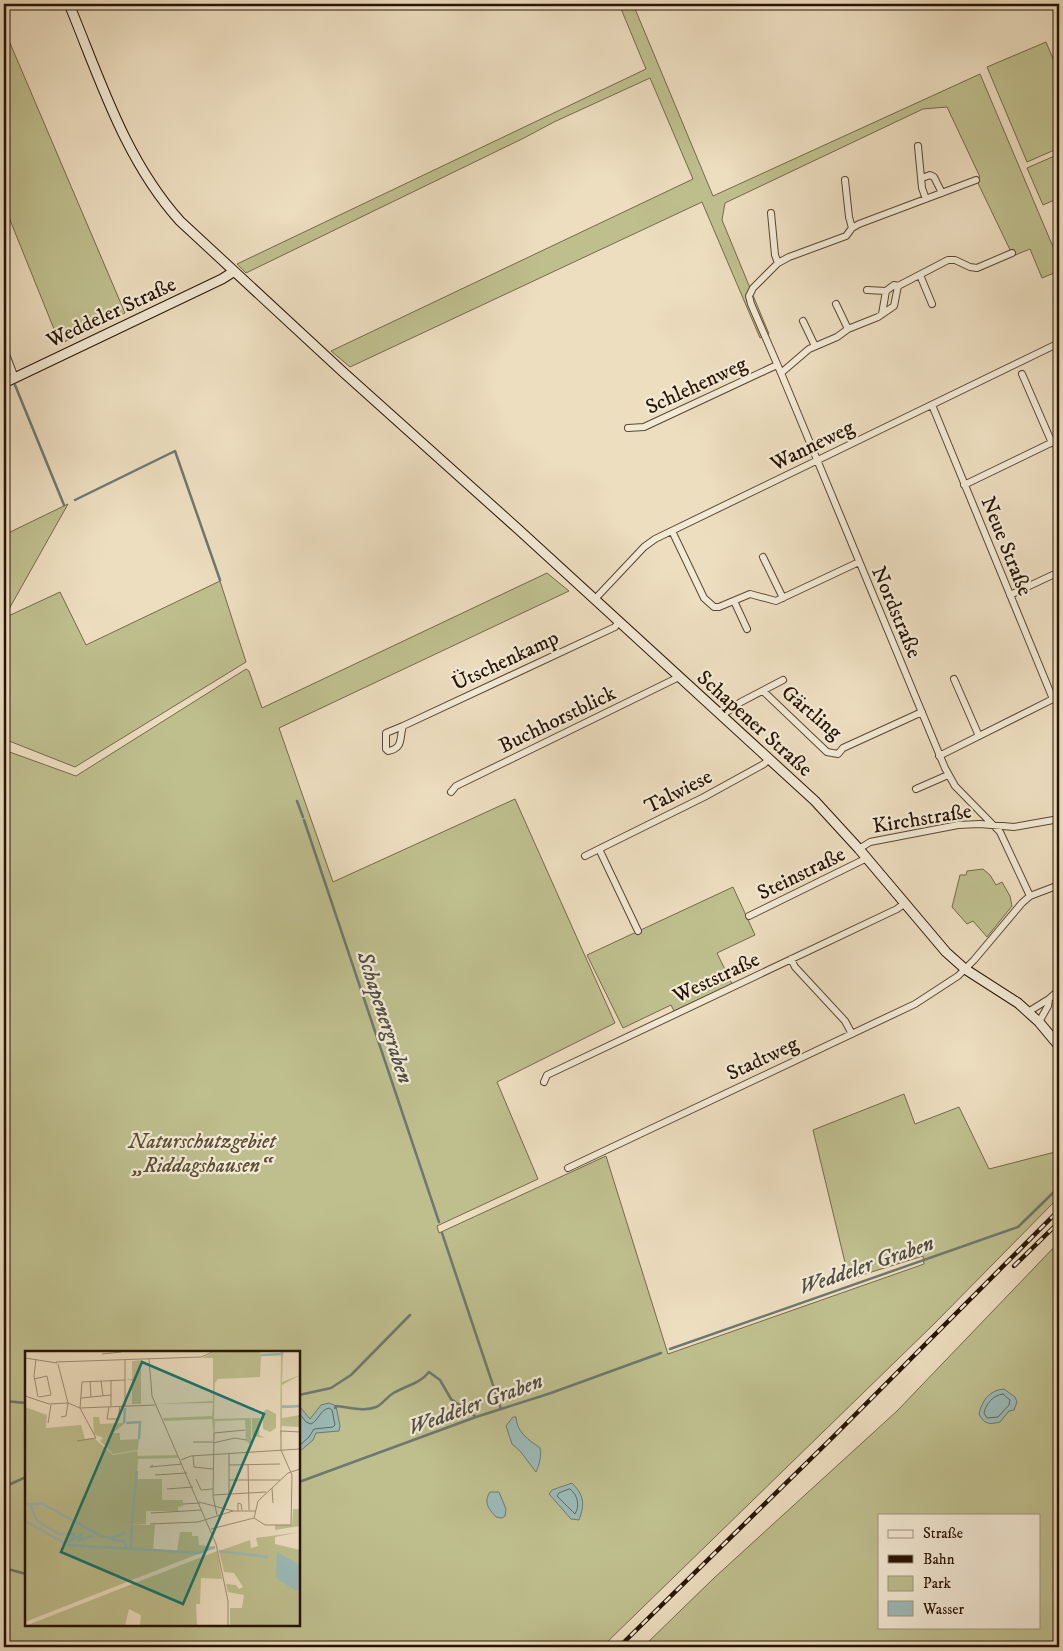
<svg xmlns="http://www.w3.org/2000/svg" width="1063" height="1651" font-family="'IM FELL DW Pica',serif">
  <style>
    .green { fill: #bfbf8e; stroke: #746a49; fill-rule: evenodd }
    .water { fill: #9bbbb9; stroke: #6d7871 }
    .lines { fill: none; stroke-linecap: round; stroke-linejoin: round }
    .shore { stroke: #62685e; stroke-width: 1 }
    .stream { stroke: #6d7871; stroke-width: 2.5 }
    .street-casing { stroke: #594633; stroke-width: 8 }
    .secondary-casing { stroke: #281404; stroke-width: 11 }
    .street { stroke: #f3ead6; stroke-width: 6 }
    .secondary { stroke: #f3ead6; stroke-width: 9 }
    .rail-casing { stroke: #281404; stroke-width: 4.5 }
    .rail { stroke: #f3ead6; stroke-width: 2.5; stroke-dasharray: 8; stroke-linecap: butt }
    .labels { text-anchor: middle; stroke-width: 4.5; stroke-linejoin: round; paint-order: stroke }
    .street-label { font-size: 21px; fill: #281404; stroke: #f3ead6 }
    .park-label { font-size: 21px; font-style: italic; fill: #5d5034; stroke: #f3ead6 }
    .water-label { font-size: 22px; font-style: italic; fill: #504e43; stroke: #f3ead6 }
    .inset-river { fill: none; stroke: #9bbbb9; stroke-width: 2.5 }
    .inset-road { fill: none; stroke: #9e8d75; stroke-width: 1 }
    .view { fill: #0f766e; fill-opacity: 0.15; stroke: #0f766e; stroke-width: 2.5 }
    .inset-edge { fill: none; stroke: #281404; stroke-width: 2.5 }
  </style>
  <rect width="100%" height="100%" fill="#eddec0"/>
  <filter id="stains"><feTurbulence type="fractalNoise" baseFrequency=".004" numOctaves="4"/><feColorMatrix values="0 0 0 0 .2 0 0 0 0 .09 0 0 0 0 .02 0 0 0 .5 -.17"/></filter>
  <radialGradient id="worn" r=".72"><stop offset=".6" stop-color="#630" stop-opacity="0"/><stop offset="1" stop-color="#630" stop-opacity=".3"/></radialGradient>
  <path class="green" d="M619,4H633L713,196L980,74L1059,261V271L1042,278L1030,249L1013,256L976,179L980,177L947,107L923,109L725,203L722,220L769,334L760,338L702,202L350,367L331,351L693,179L650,78L554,122L524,138L246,273L237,264L646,69Z
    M4,29L125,313L60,344L4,205Z
    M1046,42L1059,73V148L1027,162L987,67Z
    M1059,154V198L1043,205L1027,168Z
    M68,504L4,618L60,592L86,645L220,581L246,662L75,767L4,739V535Z
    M547,573L569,591L279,728L333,882L515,799L615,1023L497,1082L538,1179L437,1226L439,1233L606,1156L668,1354L924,1264L923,1256L849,1279L813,1130L904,1094L915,1124L959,1107L989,1169L1059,1151V1197L934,1324L602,1647H4V750L76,776L246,669L249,671L262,708ZM26,1352H299V1625H26Z
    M983,869L990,875L996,885L1002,882L1010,896L1012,906L987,937L973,921L967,924L952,907L960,875H966L967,871Z
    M733,887L755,935L717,953L732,984L674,1011L671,1005L623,1028L587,955Z
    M1059,1242V1647H643L714,1578L897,1411ZM879,1515H1039V1627H879Z"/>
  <path class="water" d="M1004,1389L1015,1397L1017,1402L1014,1410L1009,1411L1000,1422C989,1425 984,1424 979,1414C982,1400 990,1390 1004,1389Z
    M329,1403L336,1406L340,1426L339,1431L316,1433L313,1440L299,1452V1408H301L310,1419L321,1405Z
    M513,1417H516C517,1433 528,1439 540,1448C542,1454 539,1466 536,1472L520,1451L512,1444L506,1426Z
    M572,1483C584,1495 585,1504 579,1520L571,1519L549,1494L552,1490Z
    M490,1492H499L506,1509L505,1516L502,1518L496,1517C489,1509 483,1503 490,1492Z"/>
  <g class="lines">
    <path class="shore" d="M1003,1394L1010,1400L1009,1405L998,1417L987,1418L984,1413C986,1404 993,1395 1003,1394Z
      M299,1413L306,1422L311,1424C319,1420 320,1410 329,1408L332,1410L335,1425L333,1427L314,1429L309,1437L299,1446
      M570,1489C578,1495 580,1506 575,1514L557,1496L559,1493Z"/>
    <path class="stream" d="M15,385L64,505
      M75,500L175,451L220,580
      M297,801L303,817
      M304,820L439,1222
      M442,1233L501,1409
      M670,1349L1018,1227L1059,1187
      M299,1395L331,1388L351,1375L410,1315
      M4,1401L26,1403
      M335,1408L336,1406C349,1407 364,1412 376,1407C382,1405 386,1398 392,1394C404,1386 420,1384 429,1372L440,1380L451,1399L476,1417
      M299,1482L476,1417L551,1393L661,1353
      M4,1487L26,1477
      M4,1568L26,1574"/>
    <g class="street-casing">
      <path id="street" d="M918,146L922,188L926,199
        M922,178L930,175L934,177L942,193
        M845,180L849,217L852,228
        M976,180L859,224L852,228L846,236L789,257L778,263L753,288L749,296L751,304L781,373L945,768L955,786L1000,832L1030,896
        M771,213L775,255L778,263
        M920,275L932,304
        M867,290L886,291
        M836,304L848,329
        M882,314L886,291L894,285L898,286
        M803,321L815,346
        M4,349L15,378
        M781,373L809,349L837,337L848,329L878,317L894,306L898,286L948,260H955L970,267L977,268L1012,253
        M1022,374L1052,443
        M932,405L1053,699
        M628,428L644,427L777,365
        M4,462L5,495L4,496
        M964,485L1059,439
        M672,531L704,598L714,607H719L750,594L776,601L859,562
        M763,557L783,598
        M1010,595L1059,572
        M595,599L644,547L655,539L1059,343
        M734,601L747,629
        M954,679L979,736
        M763,691L827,752L838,754L843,748L922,712
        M721,716L741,702L783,680
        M403,726L386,733V749L388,751C404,748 399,738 403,726L615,627L619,621
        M939,756L1059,696
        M916,789L948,775
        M451,792L456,786L679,677
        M599,849L638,931
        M859,849L870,842L958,825L980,824L1014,827L1059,819
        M585,856L704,797L764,764L769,759
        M749,916L867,858
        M791,959L795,967L845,1021L852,1034
        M1028,1012L1049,999L1059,990
        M1039,1022L1048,1006L1049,999
        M544,1082L547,1075L897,909L905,903
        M568,1168L915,1004L958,976L974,960L1022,903L1030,896L1059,885"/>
    </g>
    <g class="secondary-casing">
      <path id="secondary" d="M69,4C100,79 125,160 180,221L343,372L518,529L815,801L859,849L946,952L965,969L1018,1003L1039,1022L1059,1046
        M4,383L222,279L233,272"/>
    </g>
    <use href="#street" class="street"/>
    <use href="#secondary" class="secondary"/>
    <g class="rail-casing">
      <path id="rail" d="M1014,1266L1059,1222
        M619,1647L834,1436L1059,1210"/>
    </g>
    <use href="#rail" class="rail"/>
  </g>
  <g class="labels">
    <g class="street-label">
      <text transform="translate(111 312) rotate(-25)" y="7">Weddeler Straße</text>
      <text transform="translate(696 385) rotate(-25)" y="7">Schlehenweg</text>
      <text transform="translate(812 445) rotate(-26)" y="7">Wanneweg</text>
      <text transform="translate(1007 546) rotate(68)" y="7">Neue Straße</text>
      <text transform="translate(897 612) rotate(67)" y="7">Nordstraße</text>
      <text transform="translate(505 660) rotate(-25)" y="7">Ütschenkamp</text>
      <text transform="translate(812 712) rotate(40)" y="7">Gärtling</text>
      <text transform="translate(557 719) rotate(-26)" y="7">Buchhorstblick</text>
      <text transform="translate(755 723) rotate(42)" y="7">Schapener Straße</text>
      <text transform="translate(678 791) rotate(-27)" y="7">Talwiese</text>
      <text transform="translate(922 818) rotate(-9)" y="7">Kirchstraße</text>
      <text transform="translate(801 873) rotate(-26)" y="7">Steinstraße</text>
      <text transform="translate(716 977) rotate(-25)" y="7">Weststraße</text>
      <text transform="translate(762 1058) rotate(-25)" y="7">Stadtweg</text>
    </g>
    <g class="park-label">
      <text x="202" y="1148">Naturschutzgebiet<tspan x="202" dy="24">„Riddagshausen“</tspan></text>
    </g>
    <g class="water-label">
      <text transform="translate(386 1017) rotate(72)" y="8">Schapenergraben</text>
      <text transform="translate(866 1264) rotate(-19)" y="8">Weddeler Graben</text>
      <text transform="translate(475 1403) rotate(-20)" y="8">Weddeler Graben</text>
    </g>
  </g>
  <g transform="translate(25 1351)">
    <rect width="275" height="275" fill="#eddec0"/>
    <path d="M192,0H235L236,4L256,3L258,0L257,31L275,24L257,34V54L275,56L257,57V67L275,64V76L257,75L255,86L256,4L236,5L235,26L193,28L190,32L189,68L226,67V94L221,90L220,69H218L190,70L189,87L187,68L139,70L138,67L187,65L188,52L131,53L188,50V7H177ZM116,9V53H107V30L101,28H107V10ZM0,56L22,64L21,77L56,74L60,88L69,87L88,104L112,100L113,105L152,104L153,107L113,108L112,128H137V149H158V155L153,156V160H121V173L107,174H130L128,199L161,202L152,200L155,181H167V185H173L174,194L191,196L0,271ZM242,58L251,63V77L245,81L238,78V61ZM68,66H74L75,73L100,72L88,82H95V89L114,88L113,99L88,103L75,90L78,87L69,83ZM227,67H235L234,84L240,87L227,85ZM268,158H275V175L250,179V174H267ZM275,181L250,186V193L275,199V275H205V257H217L219,244L203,241L201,233L211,234L214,238L218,236L209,222L199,221L194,200L225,189L226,197L233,195L231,187ZM192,200L197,228L176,227L175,253H171L172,274L115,275L116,264L104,258L100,275H0Z" fill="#bfbf8e"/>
    <path d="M252,201L275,214V239L271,240L251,227Z" fill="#9bbbb9"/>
    <path class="inset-river" d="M236,4L257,3V0M257,56L275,55M99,72L100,57M101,72L115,71L114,88M0,153H18L76,185L87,187L100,182M5,153L12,170L34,183H49L45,190L56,184L54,189L68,185M0,170L43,194L127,199M107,173L112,120M87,189L99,190L102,197M106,196L107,174M128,199L174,202L190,196M194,200L243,206"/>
    <path class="inset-road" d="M77,3L96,1M0,7L32,12M11,8L9,25L13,46M124,8L127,45L191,193L203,250V275M31,11L176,6L190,0M33,13L43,52M9,28L22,25L26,44L14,46M86,29V55M65,30L66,46M76,30L78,45M0,45L24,53L43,52M56,47L86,44M43,52L55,57L130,54M100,55V9M84,56L82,68H93L95,55M36,66L41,65L43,52M23,72L26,54M256,80L275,81M71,87L55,57L57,31L100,29M52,90L71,87M168,91H188M188,92L210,87L221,89M168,105L169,116L188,118M156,109L166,105L275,98M223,113L224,159M128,114L125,116L157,113M204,114L255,113M130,124L162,122M171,128L176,139L188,138M204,129H255M247,137L248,152M142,138L168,136M204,143V103M188,144L241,141M174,151L208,160M158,153L175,152M213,160V152L216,153L217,159M126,162L177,159M192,164L188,145L189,82L220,79M229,167L240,174H266L267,124L256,99V79M229,167L233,150L263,122L275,118M125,173L173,171L208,160H230M186,178L229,167"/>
    <path class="view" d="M117,11L239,63L158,253L36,201Z"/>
    <rect width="275" height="275" class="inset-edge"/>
  </g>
  <rect width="1063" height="1651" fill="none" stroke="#eddec0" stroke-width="20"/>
  <rect x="5" y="5" width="1053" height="1641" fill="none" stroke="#281404" stroke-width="2.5"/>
  <rect x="10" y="10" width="1043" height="1631" fill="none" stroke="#281404"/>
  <rect x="878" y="1514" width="162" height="115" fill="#f3ead6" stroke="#a29482"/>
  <rect x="888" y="1530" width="25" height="8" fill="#f3ead6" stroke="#a29482"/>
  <text x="923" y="1538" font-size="15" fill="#281404">Straße</text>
  <rect x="888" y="1555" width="25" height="8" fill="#281404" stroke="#a29482"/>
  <text x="923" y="1564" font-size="15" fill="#281404">Bahn</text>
  <rect x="888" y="1576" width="25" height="15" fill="#bfbf8e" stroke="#a29482"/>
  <text x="923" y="1588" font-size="15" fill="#281404">Park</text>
  <rect x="888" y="1601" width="25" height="15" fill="#9bbbb9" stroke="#a29482"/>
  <text x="923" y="1614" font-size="15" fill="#281404">Wasser</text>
  <rect width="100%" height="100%" filter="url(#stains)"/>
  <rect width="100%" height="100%" fill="url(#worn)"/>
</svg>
